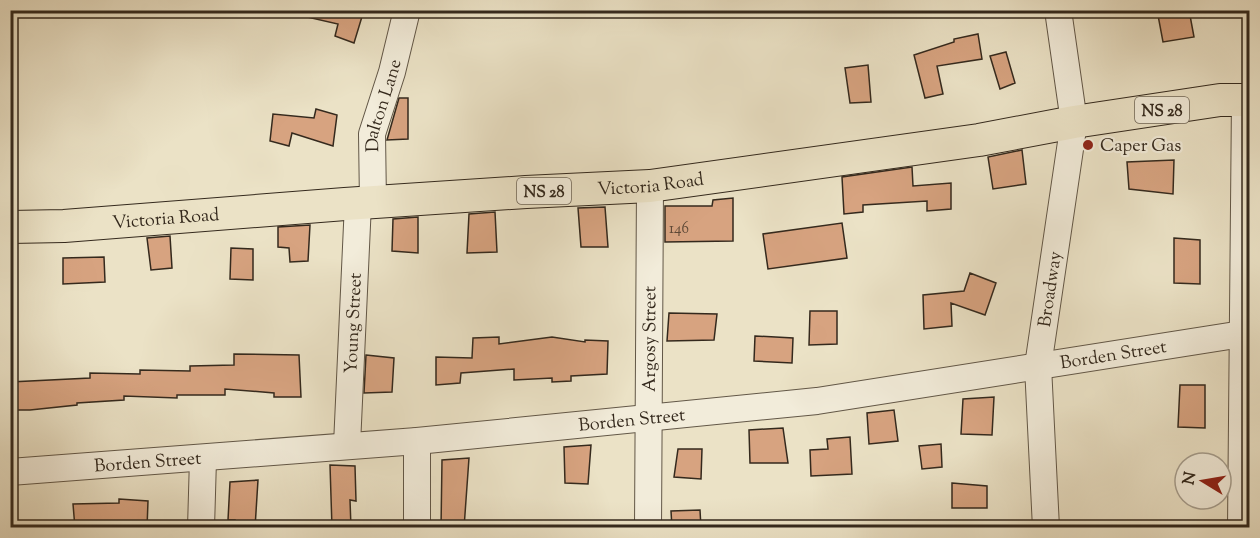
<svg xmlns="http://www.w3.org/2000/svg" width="1260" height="538" font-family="'Sorts Mill Goudy',serif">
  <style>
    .building { fill: #d7a380; stroke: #34291d; stroke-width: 1.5 }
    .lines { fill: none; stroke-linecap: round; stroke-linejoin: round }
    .minor-casing { stroke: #625747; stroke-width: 28 }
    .major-casing { stroke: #34291d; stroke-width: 34 }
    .minor { stroke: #f2ecda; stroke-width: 26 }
    .major { stroke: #ebe2c6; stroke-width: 32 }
    .poi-dot { fill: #8f2418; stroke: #f2ecda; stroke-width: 2 }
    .labels { text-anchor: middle; stroke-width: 4.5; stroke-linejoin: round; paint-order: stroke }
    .number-label { font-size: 15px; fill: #5d4836 }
    .shield { fill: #f2ecda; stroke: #6d6456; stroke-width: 1.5 }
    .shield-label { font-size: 16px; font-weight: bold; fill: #34291d }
    .street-label { font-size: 18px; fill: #34291d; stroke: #f2ecda }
    .poi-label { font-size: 18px; fill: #34291d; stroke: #f2ecda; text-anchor: start }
  </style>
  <rect width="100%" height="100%" fill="#ebe2c6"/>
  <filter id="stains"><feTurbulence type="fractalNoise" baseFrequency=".00333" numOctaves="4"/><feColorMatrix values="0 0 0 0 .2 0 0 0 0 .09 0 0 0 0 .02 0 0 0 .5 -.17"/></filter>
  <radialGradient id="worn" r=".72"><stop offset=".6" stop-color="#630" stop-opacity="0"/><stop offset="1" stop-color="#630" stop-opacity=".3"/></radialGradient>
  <path class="building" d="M308,10H364L354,43L335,36L338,24L307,17Z
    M1157,10H1189L1194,37L1163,42Z
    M978,34L982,59L937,66L943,94L925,98L914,55L954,42V39Z
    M1006,52L1015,83L1000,89L990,56Z
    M868,65L871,102L850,103L845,68Z
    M399,98H408V139L387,140Z
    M316,109L337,115L333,146L292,133L289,146L270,141L273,114L314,118Z
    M1022,150L1026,184L993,189L988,157Z
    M1174,160L1173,194L1129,189L1127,162Z
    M912,167L913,186L951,183V209L927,211V201L863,205V212L844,214L842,177Z
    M733,198V241L665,242V206H712L713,200Z
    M605,207L608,247H581L578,208Z
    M495,212L497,252L467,253L469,214Z
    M418,217V253L392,251L393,219Z
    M842,223L847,258L768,269L763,234Z
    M310,225L308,261L290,262L289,248L278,247V227Z
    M170,236L172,268L151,270L147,238Z
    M1174,238L1200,240V284L1174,283Z
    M231,248L253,249V280L230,279Z
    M104,257L105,282L63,284V258Z
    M970,273L996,283L985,315L951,303L952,326L924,329L923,295L964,291Z
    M810,311H837V344L809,345Z
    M669,313L717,314L714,340L667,341Z
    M755,336L793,338L792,363L754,361Z
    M499,337V344L552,337L585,342V340L608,341L607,374L571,376V381L552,382V378L514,380V369L461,373L460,383L436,385V357L472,358L473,338Z
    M234,354L299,355L301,397H274V393L225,389V395H177V398L124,396V400L77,403V405L30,410H10V382L90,378V373L140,374V370L190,371V366L234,365Z
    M366,355L394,358L392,392L364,393Z
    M1180,385H1205V428L1178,427Z
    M994,397L992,435L961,434L963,399Z
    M894,410L898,441L869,444L867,413Z
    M783,428L788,463H750L749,430Z
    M850,437L852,474L811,476L810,450L828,449L827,439Z
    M941,444L942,467L922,469L919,446Z
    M591,445L588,484L565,483L564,447Z
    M678,449H702L701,479L674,477Z
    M469,458L464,528H441L442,460Z
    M330,465L355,466L356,501L350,500L351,528H332Z
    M258,480L255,528H235V520H228L230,482Z
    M952,483L987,486V508H952Z
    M119,499L148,501L147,528H75L73,504L119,503Z
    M700,510L701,528H672L671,511Z"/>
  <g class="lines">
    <g class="minor-casing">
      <g id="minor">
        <path id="s1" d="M373,203L372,134L392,72L407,10"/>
        <path d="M417,441V528"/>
        <path id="s2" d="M347,445L358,203"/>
        <path id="s3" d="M10,472L417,441L817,401L1242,334L1250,337"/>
        <path d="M201,528L203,459"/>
        <path id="s4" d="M648,528L650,186"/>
        <path id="s5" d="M1046,528L1038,366L1074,122L1058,10"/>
        <path d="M1241,528L1245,99"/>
      </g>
    </g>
    <g class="major-casing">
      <g id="major">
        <path id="s6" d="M10,227L64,226L345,204L526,192L650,186L979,140L1074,122L1220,100H1250"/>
      </g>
    </g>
    <use href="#minor" class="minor"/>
    <use href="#major" class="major"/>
  </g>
  <circle class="poi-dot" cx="1088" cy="145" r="6"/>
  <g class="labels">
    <g class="number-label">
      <text x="679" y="233">146</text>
    </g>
    <g class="shield">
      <rect x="1135" y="97" width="54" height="26" rx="4.5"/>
      <rect x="517" y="178" width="54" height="26" rx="4.5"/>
    </g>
    <g class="shield-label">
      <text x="1162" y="116">NS 28</text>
      <text x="544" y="197">NS 28</text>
    </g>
    <g class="street-label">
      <text dy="6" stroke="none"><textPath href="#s1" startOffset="99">Dalton Lane</textPath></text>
      <text dy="6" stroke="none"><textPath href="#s6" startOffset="642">Victoria Road</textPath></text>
      <text dy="6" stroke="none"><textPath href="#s6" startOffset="156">Victoria Road</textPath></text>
      <text dy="6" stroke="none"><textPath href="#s5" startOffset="240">Broadway</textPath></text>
      <text dy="6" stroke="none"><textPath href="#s2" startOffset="122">Young Street</textPath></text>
      <text dy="6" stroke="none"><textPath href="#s4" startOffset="189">Argosy Street</textPath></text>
      <text dy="6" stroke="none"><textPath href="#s3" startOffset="1110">Borden Street</textPath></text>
      <text dy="6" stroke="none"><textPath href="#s3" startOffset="624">Borden Street</textPath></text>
      <text dy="6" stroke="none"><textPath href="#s3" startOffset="138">Borden Street</textPath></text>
    </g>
    <g class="poi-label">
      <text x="1100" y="151">Caper Gas</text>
    </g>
  </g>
  <rect width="1260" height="538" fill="none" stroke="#ebe2c6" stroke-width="36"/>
  <rect x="12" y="12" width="1236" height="514" fill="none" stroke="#34291d" stroke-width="3"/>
  <rect x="18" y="18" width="1224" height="502" fill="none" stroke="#34291d" stroke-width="1.5"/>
  <g transform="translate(1203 481) rotate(281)"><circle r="28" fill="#f2ecda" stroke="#a69e8e" stroke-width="1.5"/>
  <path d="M0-4.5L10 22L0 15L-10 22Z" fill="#8f2418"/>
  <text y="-9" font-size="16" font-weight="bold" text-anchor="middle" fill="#34291d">N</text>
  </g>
  <rect width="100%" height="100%" filter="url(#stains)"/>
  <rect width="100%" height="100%" fill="url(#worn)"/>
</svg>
